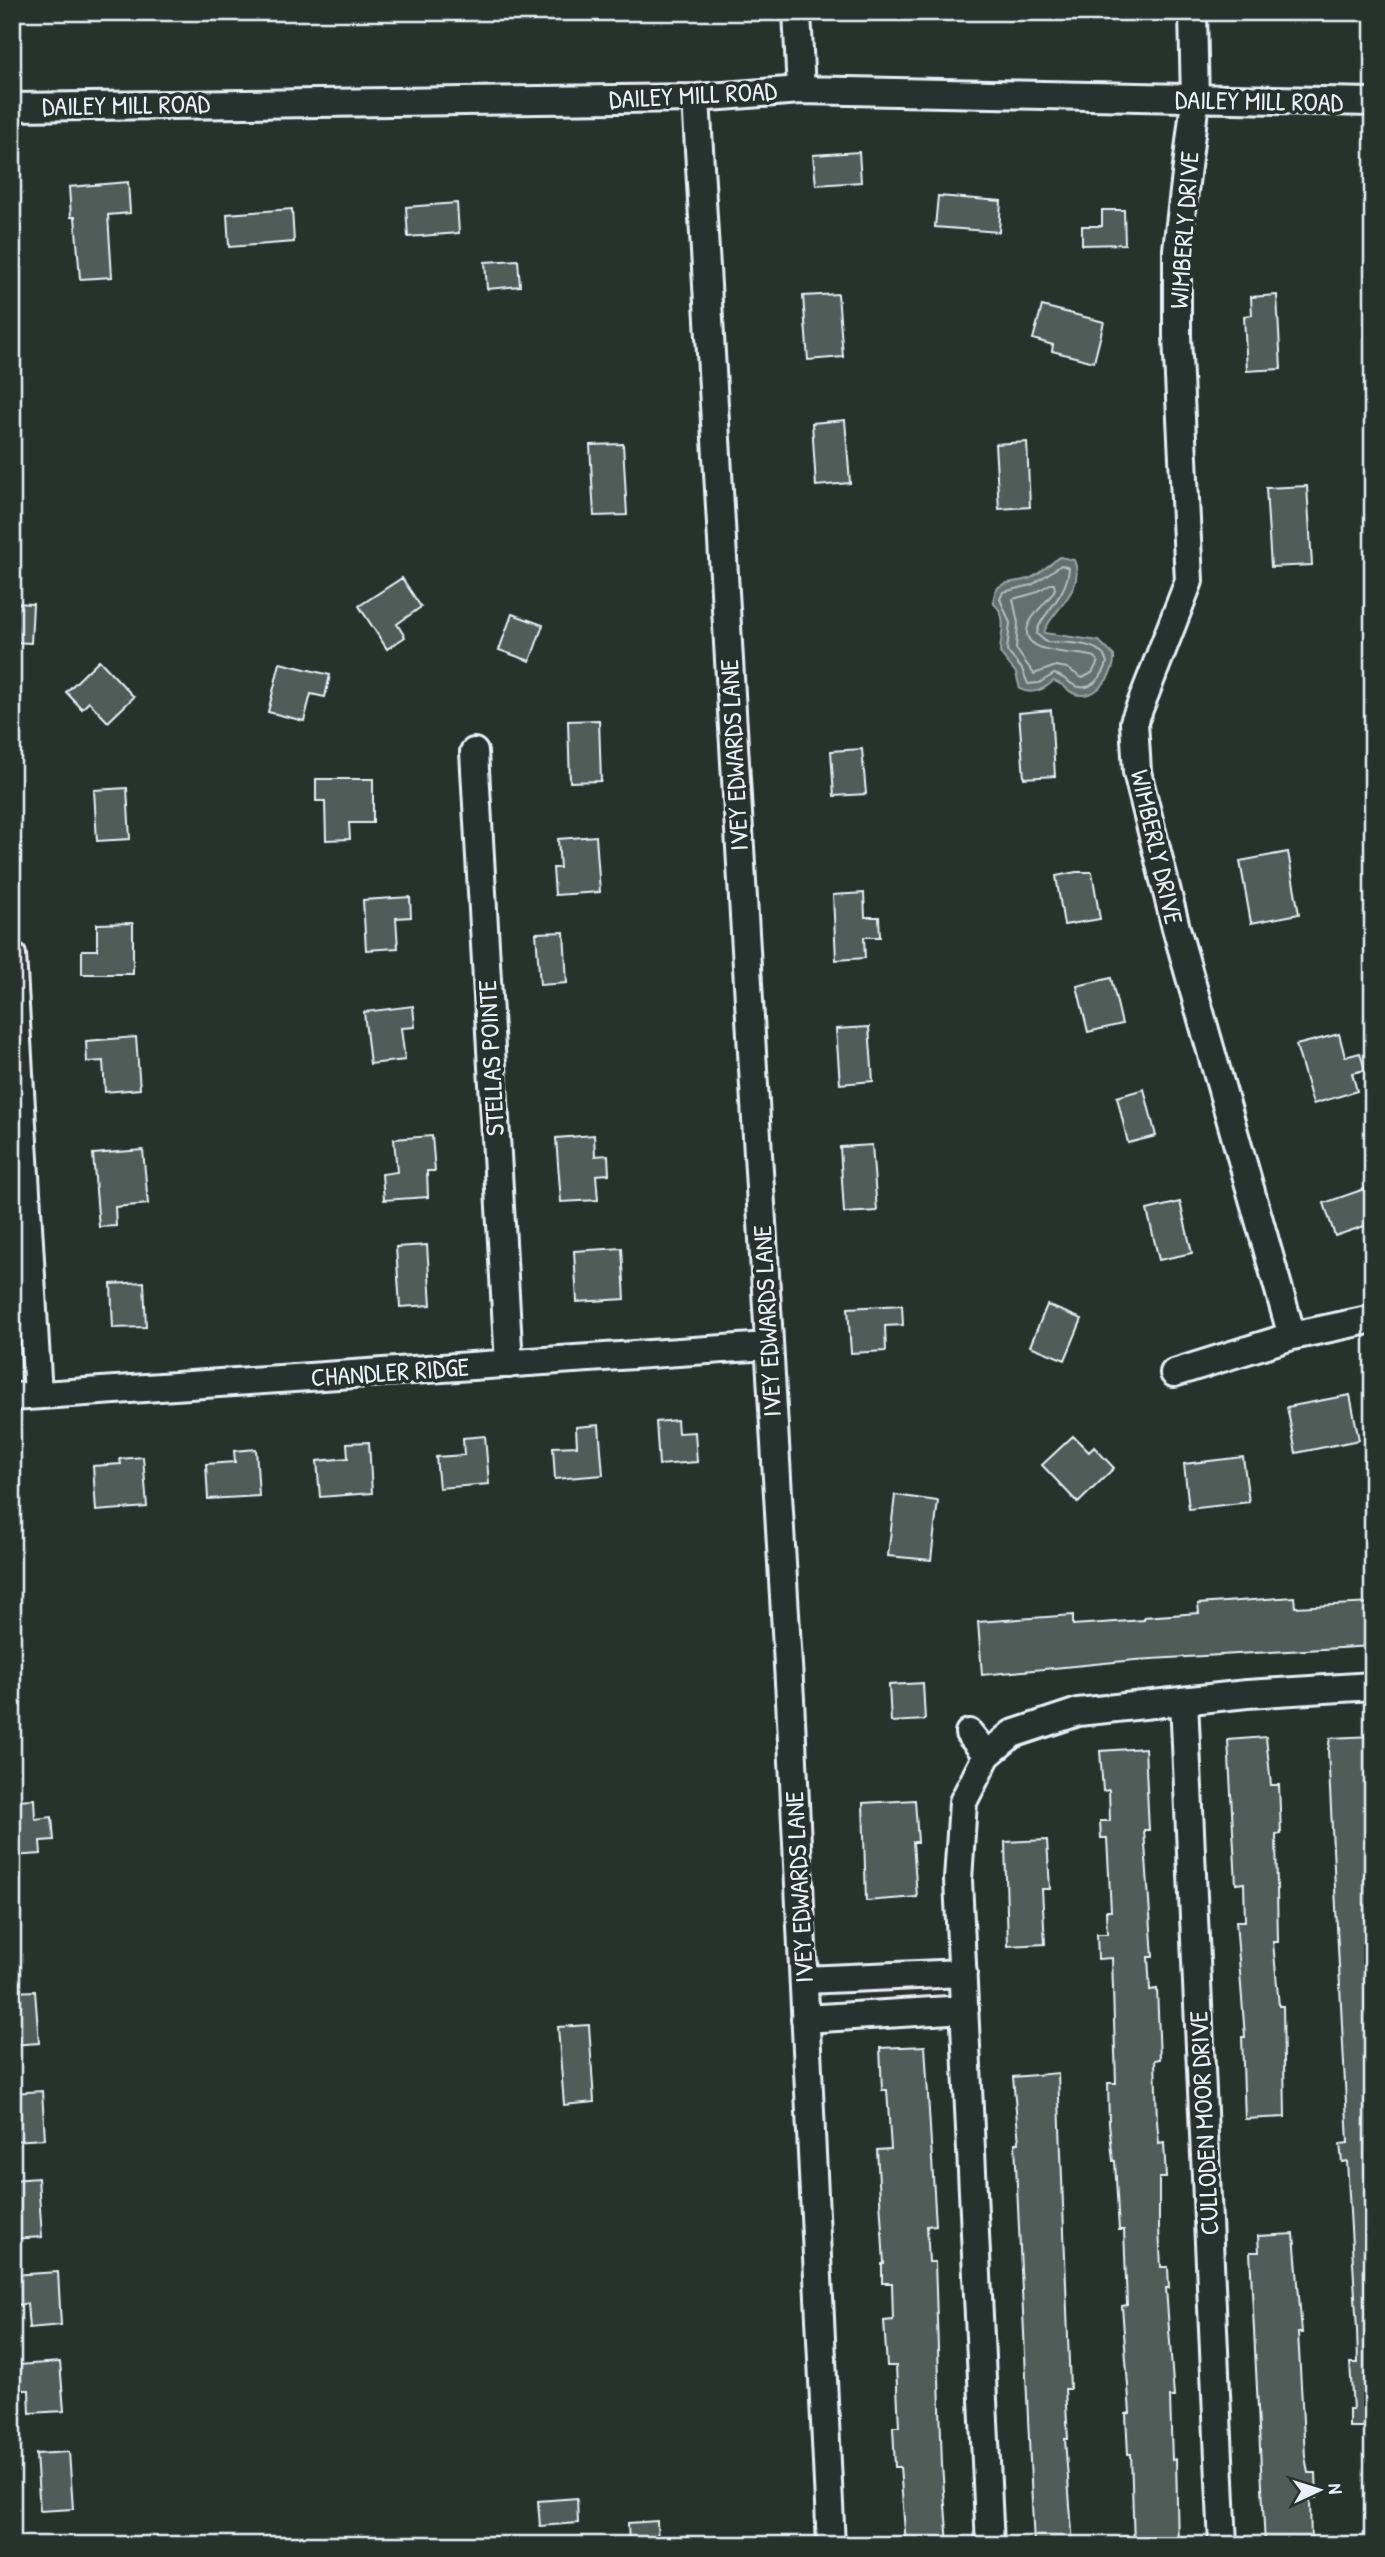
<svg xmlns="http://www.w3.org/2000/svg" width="1385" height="2557" font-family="'Patrick Hand',sans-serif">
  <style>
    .water { fill: #636f6d; stroke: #98a3a5; stroke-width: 2 }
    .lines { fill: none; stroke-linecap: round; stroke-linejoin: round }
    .shore { stroke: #b3bdc0; stroke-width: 2 }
    .building { fill: #505c59; stroke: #e8f1f8; stroke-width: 2 }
    .minor-casing { stroke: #e8f1f8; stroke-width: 32 }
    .minor { stroke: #26332d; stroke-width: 26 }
    .labels { text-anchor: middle; stroke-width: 7; stroke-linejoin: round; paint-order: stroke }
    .street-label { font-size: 26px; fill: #e8f1f8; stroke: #26332d }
  </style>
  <rect width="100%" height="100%" fill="#26332d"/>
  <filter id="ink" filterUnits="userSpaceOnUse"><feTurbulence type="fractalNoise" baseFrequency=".0143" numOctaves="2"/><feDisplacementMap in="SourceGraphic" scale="14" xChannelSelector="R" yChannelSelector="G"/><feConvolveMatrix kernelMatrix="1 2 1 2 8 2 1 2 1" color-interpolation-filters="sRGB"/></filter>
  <g filter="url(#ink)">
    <path class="water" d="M1060,557L1074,560C1087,591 1049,612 1044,633L1099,641L1114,656C1116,675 1094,703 1073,693C1065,689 1063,683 1053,681C1044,690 1032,695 1020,689L1016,673L1000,653C1000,637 1009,616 994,604C992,577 1014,585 1031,578C1041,573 1050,563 1060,557Z"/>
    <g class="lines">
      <path class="shore" d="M1061,565L1069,568C1067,599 1038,616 1037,634L1046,642C1065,643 1102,640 1107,663C1104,674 1093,690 1079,687C1069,685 1065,676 1054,674L1039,683L1028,684L1022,669L1007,651L1010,623L1000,599L1003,592L1032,585Z
        M1050,584H1054L1055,589C1049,601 1037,609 1031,620C1010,656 1077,651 1095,657L1098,662L1092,673L1082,678L1067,668L1056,666L1034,674L1016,649L1018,623L1013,599L1035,593Z"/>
    </g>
    <path class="building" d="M859,152L861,182L816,185L813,155Z
      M128,182L130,213L108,215L112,277L80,279L75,217H71L69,187Z
      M938,196L1001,201L999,232L935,227Z
      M457,203L459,233L408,237L406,207Z
      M292,209L294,242L229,247L227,214Z
      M1102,210H1124L1125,244L1082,245V226H1102Z
      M518,260L520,286L487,289L485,262Z
      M838,294L843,357L808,360L803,296Z
      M1277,295L1281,369L1247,371L1244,316L1252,315L1251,297Z
      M1042,306L1104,322L1094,362L1052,351L1053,345L1033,339Z
      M845,420L850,483L816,486L812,423Z
      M1027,442L1030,507L999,509L995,444Z
      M623,444L627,515L594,516L590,445Z
      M1307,486L1312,565L1271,567L1266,488Z
      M402,578L421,607L397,624L405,637L387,649L359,606Z
      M12,603L33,604L31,643L12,642Z
      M512,614L543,625L530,661L499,650Z
      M99,660L134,697L108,722L89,702L82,709L66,692Z
      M280,663L330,675L325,697L311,694L304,721L268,712Z
      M1051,710L1055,776L1024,778L1019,713Z
      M599,720L601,781L570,782L568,721Z
      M862,749L866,794L834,796L831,751Z
      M316,779H373V823H349L350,839L326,840L325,801H316Z
      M127,788L130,839L97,841L94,790Z
      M596,836L600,892L555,895L553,868H560L558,839Z
      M1288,852L1299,914L1251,923L1240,861Z
      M1076,872H1092L1100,919L1064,925L1056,876Z
      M864,893L865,917H879L880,937H864L865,958L836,960L833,895Z
      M410,897L411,917L396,918L398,948L366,950L363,900Z
      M133,923V974H82V950H97V924Z
      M564,932L567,983L540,985L536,933Z
      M1111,978L1122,1024L1088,1032L1077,986Z
      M413,1006L415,1027L401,1028L405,1060L370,1064L364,1012Z
      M869,1027L873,1081L840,1084L836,1029Z
      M1339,1034L1345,1057L1360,1053L1365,1070L1352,1073L1357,1091L1313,1104L1296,1045Z
      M136,1037L140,1089L105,1092L103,1061L87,1062L86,1041Z
      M1144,1089L1156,1136L1128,1143L1117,1097Z
      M594,1135L595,1156L608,1155L609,1174L596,1175L598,1200L561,1202L556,1138Z
      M432,1136L435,1171H427L428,1197L384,1200L382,1174L397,1172L394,1139Z
      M872,1145L877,1211L844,1213L840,1147Z
      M143,1150L148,1204L115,1207L116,1226L99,1227L93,1154Z
      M1373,1186V1223L1335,1236L1324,1203Z
      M1180,1202L1192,1253L1159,1260L1147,1210Z
      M427,1245L431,1305L400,1307L396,1247Z
      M622,1248L625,1299L577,1302L574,1251Z
      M144,1282L146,1327L113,1328L111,1284Z
      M902,1305L903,1325L885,1326L886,1351L851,1353L848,1308Z
      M1047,1305L1082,1319L1065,1360L1030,1346Z
      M1350,1395L1359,1440L1296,1453L1287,1407Z
      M677,1420L678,1433L695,1432L697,1462L659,1465L656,1422Z
      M599,1425L603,1475L555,1479L553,1447L577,1446L576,1427Z
      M485,1436L489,1484L439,1488L436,1457L464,1455L463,1438Z
      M1073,1436L1089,1452L1094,1447L1114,1468L1078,1503L1042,1465Z
      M369,1442L372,1493L320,1497L317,1461L348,1458L347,1443Z
      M256,1449L259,1496L208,1499L206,1464L235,1462L234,1451Z
      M143,1457L147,1507L96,1511L93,1466L121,1464L120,1459Z
      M1243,1457L1249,1502L1189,1509L1184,1464Z
      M895,1495L938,1501L931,1560L888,1556Z
      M1294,1597L1295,1607L1373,1603V1646L1135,1660L982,1675L978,1622L1073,1615V1625L1144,1620V1617L1199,1613L1198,1604Z
      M923,1683L925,1720L891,1722L889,1685Z
      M1373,1736V2427H1349V2409H1353L1350,2363H1358L1357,2330L1347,2161L1342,2162L1340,2144L1348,2143L1328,1750L1330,1738Z
      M1266,1737L1271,1785H1279L1281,1834L1276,1835L1278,1942H1273L1279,2006H1283L1285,2117L1245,2119L1242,2037H1245L1236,1921H1245L1244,1883L1236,1884L1228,1740Z
      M1145,1748L1149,1830H1144L1153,1957H1148L1150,1990L1157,1989L1160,2059L1155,2060L1157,2121L1159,2144L1164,2143L1166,2178H1159V2228L1161,2267H1168L1169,2288H1166L1174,2397H1170L1172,2460L1176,2459L1178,2545H1134L1131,2454H1128L1126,2414L1130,2413L1122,2306L1127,2305L1124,2230H1119L1115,2161H1113L1109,2123L1108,2083H1116L1112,1958L1098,1959L1097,1934H1107L1106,1911H1111L1107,1838H1101L1100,1821H1110L1109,1790L1103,1791L1100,1751Z
      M34,1799L35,1819L52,1817L54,1840L40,1841L41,1854L12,1856V1800Z
      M915,1800L918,1842H913L917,1897L866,1901L863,1803Z
      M1047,1840L1050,1889H1042L1045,1944L1008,1946L1005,1842Z
      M35,1991L39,2043L12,2045V1992Z
      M589,2025L594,2102L564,2105L558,2027Z
      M925,2046L936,2225L927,2226L929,2262H935L942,2465L948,2545H906L900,2467H895L893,2427H899L896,2366H887L884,2321L893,2320L892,2283H882V2264H884L877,2150L891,2149L887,2090H882L880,2048Z
      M1058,2073L1070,2389H1065L1068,2439H1065L1073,2545H1034L1015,2143H1019L1013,2077Z
      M42,2091L45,2139L12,2141V2093Z
      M38,2178L42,2237L12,2239V2180Z
      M1294,2234L1302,2333H1298L1305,2456L1308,2473H1316L1317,2498H1310L1311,2545H1265L1250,2252H1259L1258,2236Z
      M58,2272L61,2325L29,2328L27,2304L14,2305L12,2275Z
      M60,2362L64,2411L30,2413L29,2390H20L18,2365Z
      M69,2452L73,2509L40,2511L36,2454Z
      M577,2498L578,2523L540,2526L538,2501Z
      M657,2521L658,2545H629L628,2523Z"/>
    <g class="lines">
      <g class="minor-casing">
        <path id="minor" d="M797,12L801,90
          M1193,12L1195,101L1177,249V336L1189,581L1134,722L1137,772L1176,928L1292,1336
          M696,98L790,1699L831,2545
          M12,107L696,98L801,90L1373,102
          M474,752L509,1364
          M12,955L38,1395
          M1174,1373L1292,1336L1373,1319
          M12,1397L768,1346
          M1184,1701L1223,2545
          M969,1733L987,1755
          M804,1980L963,1973
          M805,2019L965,2009
          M990,2545L958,1880L963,1802L987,1755L1012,1734L1078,1712L1247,1694L1373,1686"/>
      </g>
      <use href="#minor" class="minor"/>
    </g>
  </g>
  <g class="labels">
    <g class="street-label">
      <text transform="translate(693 95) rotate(-3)" y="9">DAILEY MILL ROAD</text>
      <text transform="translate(1259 101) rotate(1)" y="9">DAILEY MILL ROAD</text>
      <text transform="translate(126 105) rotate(-1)" y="9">DAILEY MILL ROAD</text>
      <text transform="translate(1184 230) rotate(-86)" y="9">WIMBERLY DRIVE</text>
      <text transform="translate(734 755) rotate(-93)" y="9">IVEY EDWARDS LANE</text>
      <text transform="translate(1157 847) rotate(77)" y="9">WIMBERLY DRIVE</text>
      <text transform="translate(491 1058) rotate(-93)" y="9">STELLAS POINTE</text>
      <text transform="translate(767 1321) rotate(-93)" y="9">IVEY EDWARDS LANE</text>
      <text transform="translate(390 1372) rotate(-4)" y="9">CHANDLER RIDGE</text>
      <text transform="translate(799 1887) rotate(-93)" y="9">IVEY EDWARDS LANE</text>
      <text transform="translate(1204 2123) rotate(-93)" y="9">CULLODEN MOOR DRIVE</text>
    </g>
  </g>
  <rect width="1385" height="2557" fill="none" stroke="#26332d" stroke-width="42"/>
  <rect x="21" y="21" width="1343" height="2515" fill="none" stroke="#e8f1f8" stroke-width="2.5" filter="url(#ink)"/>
  <g transform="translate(1319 2490) rotate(86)" stroke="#26332d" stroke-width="5" paint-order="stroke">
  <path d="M0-5L12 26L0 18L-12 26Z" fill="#e8f1f8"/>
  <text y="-10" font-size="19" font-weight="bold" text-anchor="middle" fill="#e8f1f8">N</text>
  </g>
</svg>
